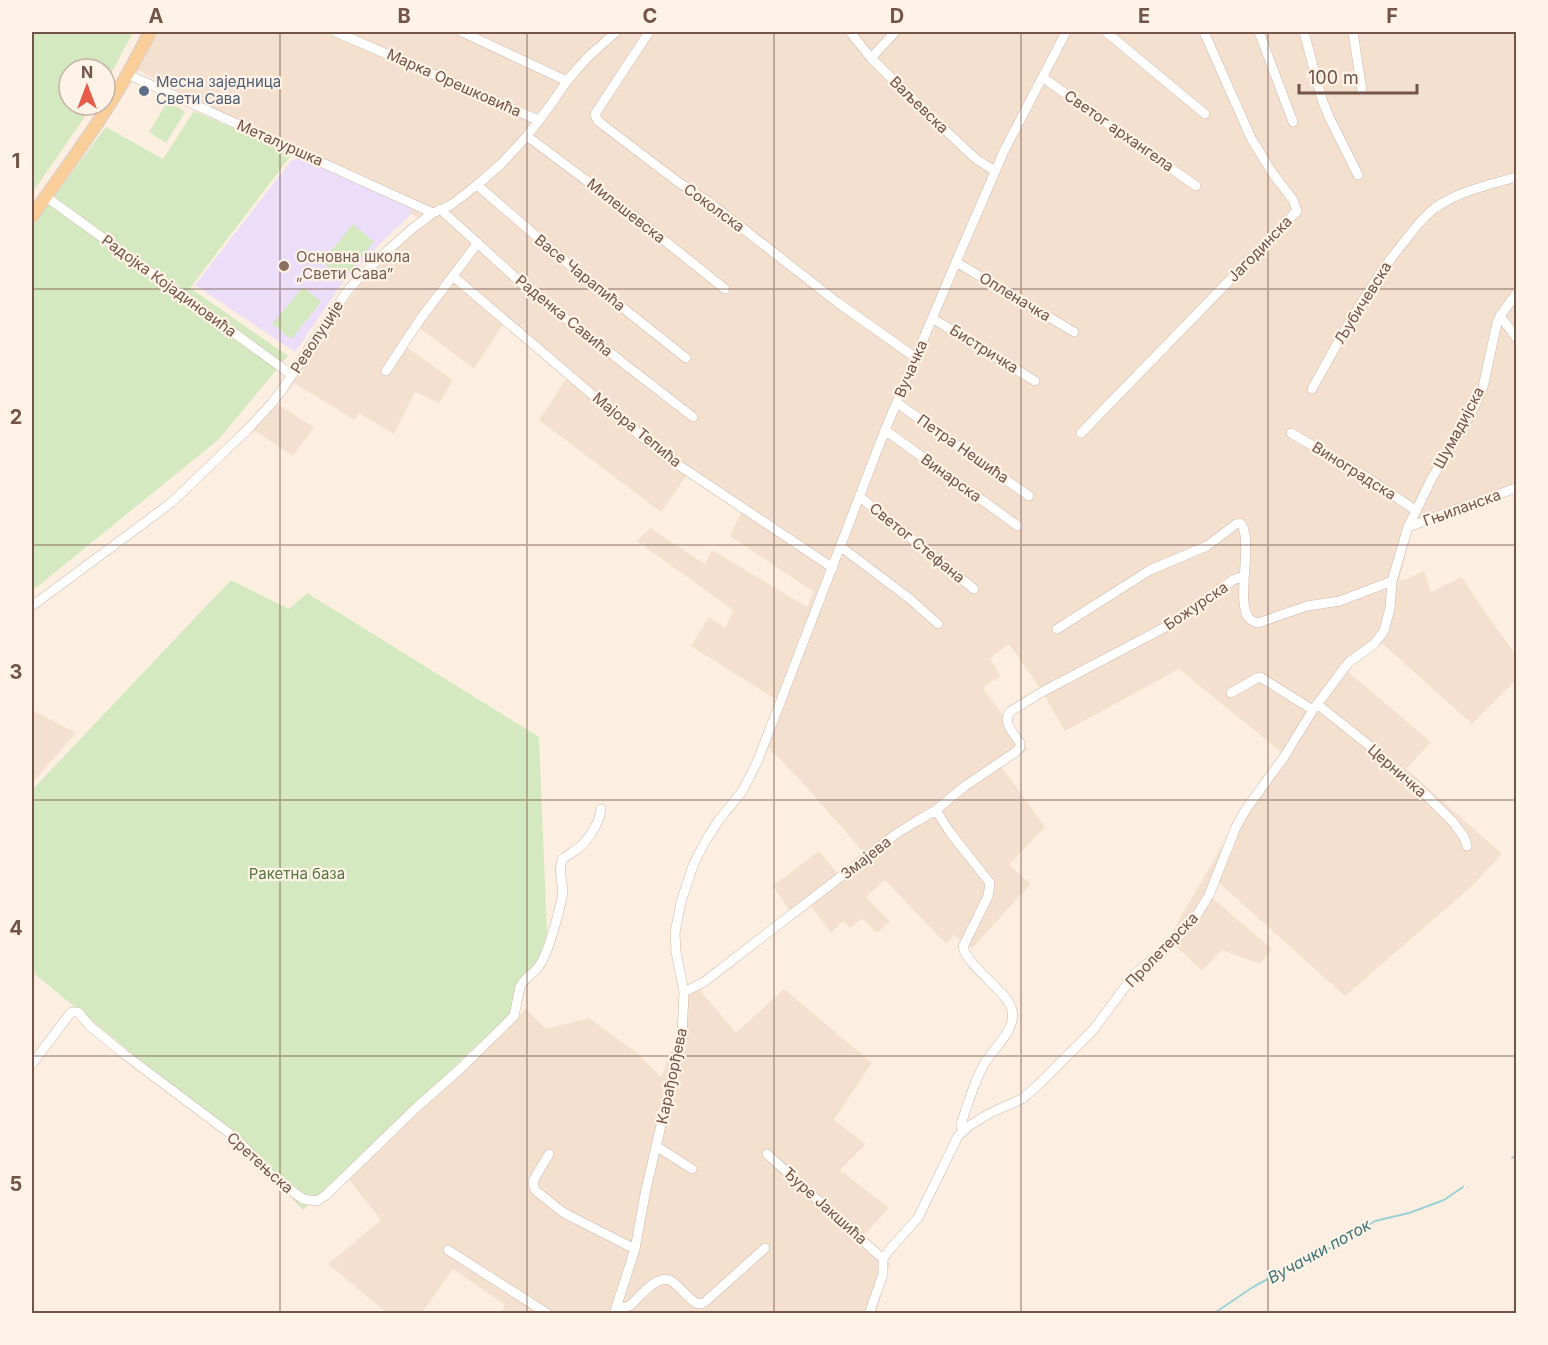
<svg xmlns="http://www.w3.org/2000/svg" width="1548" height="1345" font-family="Inter,sans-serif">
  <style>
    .residential { fill: #f3e0cf }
    .education { fill: #ecdef8 }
    .green { fill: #d4e9c0 }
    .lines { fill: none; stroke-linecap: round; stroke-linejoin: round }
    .stream { stroke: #9cd2d6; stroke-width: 2 }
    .minor-casing { stroke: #cfb8ab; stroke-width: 10 }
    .major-casing { stroke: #d8cfcc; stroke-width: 14 }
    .minor { stroke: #fff; stroke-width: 9 }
    .major { stroke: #face99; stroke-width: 12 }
    .grid { fill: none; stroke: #725448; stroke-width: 1.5; stroke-opacity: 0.55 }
    .service-dot { fill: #5c6f8a; stroke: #fff3e7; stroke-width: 2 }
    .education-dot { fill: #8d6e63; stroke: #fff3e7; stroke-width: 2 }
    .labels { text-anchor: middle; stroke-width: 4.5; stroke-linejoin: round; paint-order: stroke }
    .service-label { font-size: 15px; fill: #4e5e75; stroke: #fff3e7; text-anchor: start }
    .street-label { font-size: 15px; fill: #725448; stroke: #fff3e7 }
    .education-label { font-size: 15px; fill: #785e54; stroke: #fff3e7; text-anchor: start }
    .park-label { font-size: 15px; fill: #557841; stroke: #fff3e7 }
    .water-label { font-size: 16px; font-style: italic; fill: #3c7378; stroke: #fff3e7 }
    .neatline { fill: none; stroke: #725448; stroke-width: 2 }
    .grid-label { font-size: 20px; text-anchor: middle; font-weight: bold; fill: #725448 }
  </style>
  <rect width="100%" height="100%" fill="#fcefe1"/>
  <path class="residential" d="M156,32H1516V492L1412,529L1399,580H1404L1424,571L1431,592L1462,577L1487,615L1516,655V680L1472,724L1374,636L1346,670L1431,742L1406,769L1502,854L1471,887L1345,996L1217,881L1210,896L1272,949L1260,964L1222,950L1202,971L1168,939L1258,784L1281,752L1179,669L1065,731L1040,688L1009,644L990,658L1000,676L983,688L1028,750L1001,766L1045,827L1009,865L1031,884L972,948L954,935L946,944L885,880L866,897L890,922L877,933L862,919L850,928L843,921L831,933L811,906L795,918L773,886L819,851L838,874L865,854L801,781L768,747L786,703L774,698L691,646L709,617L725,628L733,610L637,541L650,528L705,564L712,550L807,607L814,592L730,536L742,511L687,475L661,512L539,420L566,379L504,323L474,369L417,326L404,345L453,380L439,403L415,392L394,434L359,413L355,420L294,383L277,404L314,427L293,456L254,430L292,382L339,311L362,283L394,251L427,222L136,69Z
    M32,710L76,733L32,783Z
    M698,988L736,1033L784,989L872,1063L834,1120L866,1144L840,1170L889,1208L865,1234L890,1264L876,1313H501L505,1305L453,1269L422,1313H387L328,1264L381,1220L347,1177L478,1057L526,1009L546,1029L589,1018L638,1054L661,1077L675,1042L680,995Z"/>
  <path class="education" d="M300,157L410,206L411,210L410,215L376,248L341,285L295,352L195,285L291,161Z"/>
  <path class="green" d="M32,32H133L105,85V69H69V105H93L32,193Z
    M168,101L185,112L166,143L149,132Z
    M194,111L292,154L190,288L288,356L218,440L32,591V226L106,127L163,159Z
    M353,224L374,242L343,279L322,262Z
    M303,287L321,302L291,339L272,324Z
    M231,580L289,609L307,593L539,737L547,934L537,963L516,984L511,1013L303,1210L237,1139L32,972V790Z"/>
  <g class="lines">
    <path class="stream" d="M1512,1158L1516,1155
      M1213,1314L1253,1287L1283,1271L1332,1247L1375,1221L1409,1213L1444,1200L1463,1187"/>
    <g class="minor-casing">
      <path id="minor" d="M336,32L538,120
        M462,32L567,81
        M649,32L597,111L595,115L598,121L678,182L709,202L837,302L916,358
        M850,32L871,58L928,114L976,159L995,171
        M1106,32L1205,114
        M1259,32L1293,122
        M1304,32L1322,100L1330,119L1358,175
        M1353,32L1362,91
        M871,58L895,32
        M127,74L433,213
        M1042,77L1196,186
        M527,136L635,217L725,289
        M477,185L579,273L686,358
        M45,196L292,375
        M440,209L529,290L693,417
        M956,262L1074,332
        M453,276L662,454L833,568
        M1500,316L1516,337
        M932,318L1035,381
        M386,371L421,318L477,244
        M1312,389C1340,339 1367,287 1404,242C1413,230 1423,217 1435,208C1459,191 1489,185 1516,177
        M897,403L1029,496
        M885,430L1018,526
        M1081,433L1297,211L1293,200L1271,171L1251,138L1204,32
        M1291,433L1368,478L1415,510
        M860,497L974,589
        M1408,527L1516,488
        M841,547L910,599L938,624
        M32,606L171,503L247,430L272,403L282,390L318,334L348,290L359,278L387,251L413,228L433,213L451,205L477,185L500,165L527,136L552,103L567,81L578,68L589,56L616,32
        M1057,629L1150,570L1207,546L1236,524L1240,523C1255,536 1234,606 1250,619C1250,620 1257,623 1258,623L1307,606L1340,601L1392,581
        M1231,693L1257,678L1260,677L1313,710
        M1317,704L1371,747L1398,773L1416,785L1453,822L1464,837L1467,846
        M936,810L949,831L990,883L988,896L963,947C968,965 996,984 1007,1000C1026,1025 992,1047 982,1068C973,1086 967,1106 961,1124V1127L963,1130
        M684,992L704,982L896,834L917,821L936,810L965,786L1017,751L1020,747V743C1014,734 1001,721 1011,711L1042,692L1173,623L1233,580L1244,576
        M32,1064L68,1016L72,1012H78L90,1026L124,1054L237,1139L274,1178L303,1199L317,1201L326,1195L418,1106L460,1069L514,1016L520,987C524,978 534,974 539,966C549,952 558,915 562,898C565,885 557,873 562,860C568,854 576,851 582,845C591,836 600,821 601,809
        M656,1146L692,1169
        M549,1154L533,1181L534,1187L536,1191L564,1213L635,1249
        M767,1154L883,1259
        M448,1250L548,1314
        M617,1308L626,1307L631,1305C641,1295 660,1270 674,1283C682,1289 687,1297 696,1303L701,1304L705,1302L765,1248
        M614,1314L635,1249L646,1189L682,1036L684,992L676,952L675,933L681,902L694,863L706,840L719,820L743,790L758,760L885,430L956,262L1004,151L1066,32
        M869,1314L883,1274V1259L890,1249L918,1218L958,1136L969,1126L990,1113L1022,1099L1037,1086L1093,1030L1134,975L1181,934L1197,915L1209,895L1236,827L1246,809L1284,757L1313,710L1342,671L1349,662L1374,644L1384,631L1390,608L1392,581L1408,527L1432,478L1474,408L1483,387L1497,323L1500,316L1516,294"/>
    </g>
    <g class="major-casing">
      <path id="major" d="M32,216C60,176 89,138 114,97C127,76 139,53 150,32"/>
    </g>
    <use href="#minor" class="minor"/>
    <use href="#major" class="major"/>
  </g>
  <path class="grid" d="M280,32V1314M527,32V1314M774,32V1314M1021,32V1314M1268,32V1314M32,289H1516M32,545H1516M32,800H1516M32,1056H1516"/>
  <circle class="service-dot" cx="144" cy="91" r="6"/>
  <circle class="education-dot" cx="284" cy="266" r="6"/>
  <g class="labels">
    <g class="service-label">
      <text x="156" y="87">Месна заједница<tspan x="156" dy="17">Свети Сава</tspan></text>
    </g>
    <g class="street-label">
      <text transform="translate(454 83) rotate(24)" y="5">Марка Орешковића</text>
      <text transform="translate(919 105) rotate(44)" y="5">Ваљевска</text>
      <text transform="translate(1119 131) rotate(35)" y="5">Светог архангела</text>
      <text transform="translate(280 143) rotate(24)" y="5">Металуршка</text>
      <text transform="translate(714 208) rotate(36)" y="5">Соколска</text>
      <text transform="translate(626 211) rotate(38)" y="5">Милешевска</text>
      <text transform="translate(1260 249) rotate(-46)" y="5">Јагодинска</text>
      <text transform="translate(580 273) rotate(39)" y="5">Васе Чарапића</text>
      <text transform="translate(169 286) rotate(36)" y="5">Радојка Којадиновића</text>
      <text transform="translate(1015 297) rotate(31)" y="5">Опленачка</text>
      <text transform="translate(1363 303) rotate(-58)" y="5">Љубичевска</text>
      <text transform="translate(564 316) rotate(39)" y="5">Раденка Савића</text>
      <text transform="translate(317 337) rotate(-57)" y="5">Револуције</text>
      <text transform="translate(984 349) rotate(32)" y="5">Бистричка</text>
      <text transform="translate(911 369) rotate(-67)" y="5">Вучачка</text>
      <text transform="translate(1459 428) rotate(-62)" y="5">Шумадијска</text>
      <text transform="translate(637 430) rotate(39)" y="5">Мајора Тепића</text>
      <text transform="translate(963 449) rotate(35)" y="5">Петра Нешића</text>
      <text transform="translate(1354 471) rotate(32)" y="5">Виноградска</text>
      <text transform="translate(951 478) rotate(36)" y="5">Винарска</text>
      <text transform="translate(1462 508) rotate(-20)" y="5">Гњиланска</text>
      <text transform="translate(917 543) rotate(39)" y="5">Светог Стефана</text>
      <text transform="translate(1196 606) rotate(-34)" y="5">Божурска</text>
      <text transform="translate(1397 771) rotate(41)" y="5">Церничка</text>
      <text transform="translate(866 858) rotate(-38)" y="5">Змајева</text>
      <text transform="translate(1162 950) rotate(-46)" y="5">Пролетерска</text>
      <text transform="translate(672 1076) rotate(-78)" y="5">Карађорђева</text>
      <text transform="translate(260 1163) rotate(42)" y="5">Сретењска</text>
      <text transform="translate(825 1206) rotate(42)" y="5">Ђуре Јакшића</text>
    </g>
    <g class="education-label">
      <text x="296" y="262">Основна школа<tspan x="296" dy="17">„Свети Сава”</tspan></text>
    </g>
    <g class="park-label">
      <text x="297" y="879">Ракетна база</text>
    </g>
    <g class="water-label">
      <text transform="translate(1319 1251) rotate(-29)" y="6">Вучачки поток</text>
    </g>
  </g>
  <rect width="1548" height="1345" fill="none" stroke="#fff3e7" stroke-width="66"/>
  <g transform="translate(87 87)"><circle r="28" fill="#fff3e7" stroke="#c7b3a7" stroke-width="1.5"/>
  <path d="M0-4.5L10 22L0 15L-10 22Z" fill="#e55c47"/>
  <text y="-9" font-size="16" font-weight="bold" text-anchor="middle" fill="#725448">N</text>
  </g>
  <path d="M1299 84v9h118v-9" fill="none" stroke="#725448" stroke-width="3"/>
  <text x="1308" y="84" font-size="18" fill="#725448" stroke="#fff3e7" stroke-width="4.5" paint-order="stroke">100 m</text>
  <rect x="33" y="33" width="1482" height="1279" class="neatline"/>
  <g class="grid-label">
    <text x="156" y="23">A</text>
    <text x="404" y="23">B</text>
    <text x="650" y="23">C</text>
    <text x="897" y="23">D</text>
    <text x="1144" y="23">E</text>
    <text x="1392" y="23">F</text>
    <text x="16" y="168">1</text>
    <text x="16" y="424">2</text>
    <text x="16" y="679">3</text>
    <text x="16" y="935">4</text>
    <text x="16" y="1191">5</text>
  </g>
</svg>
